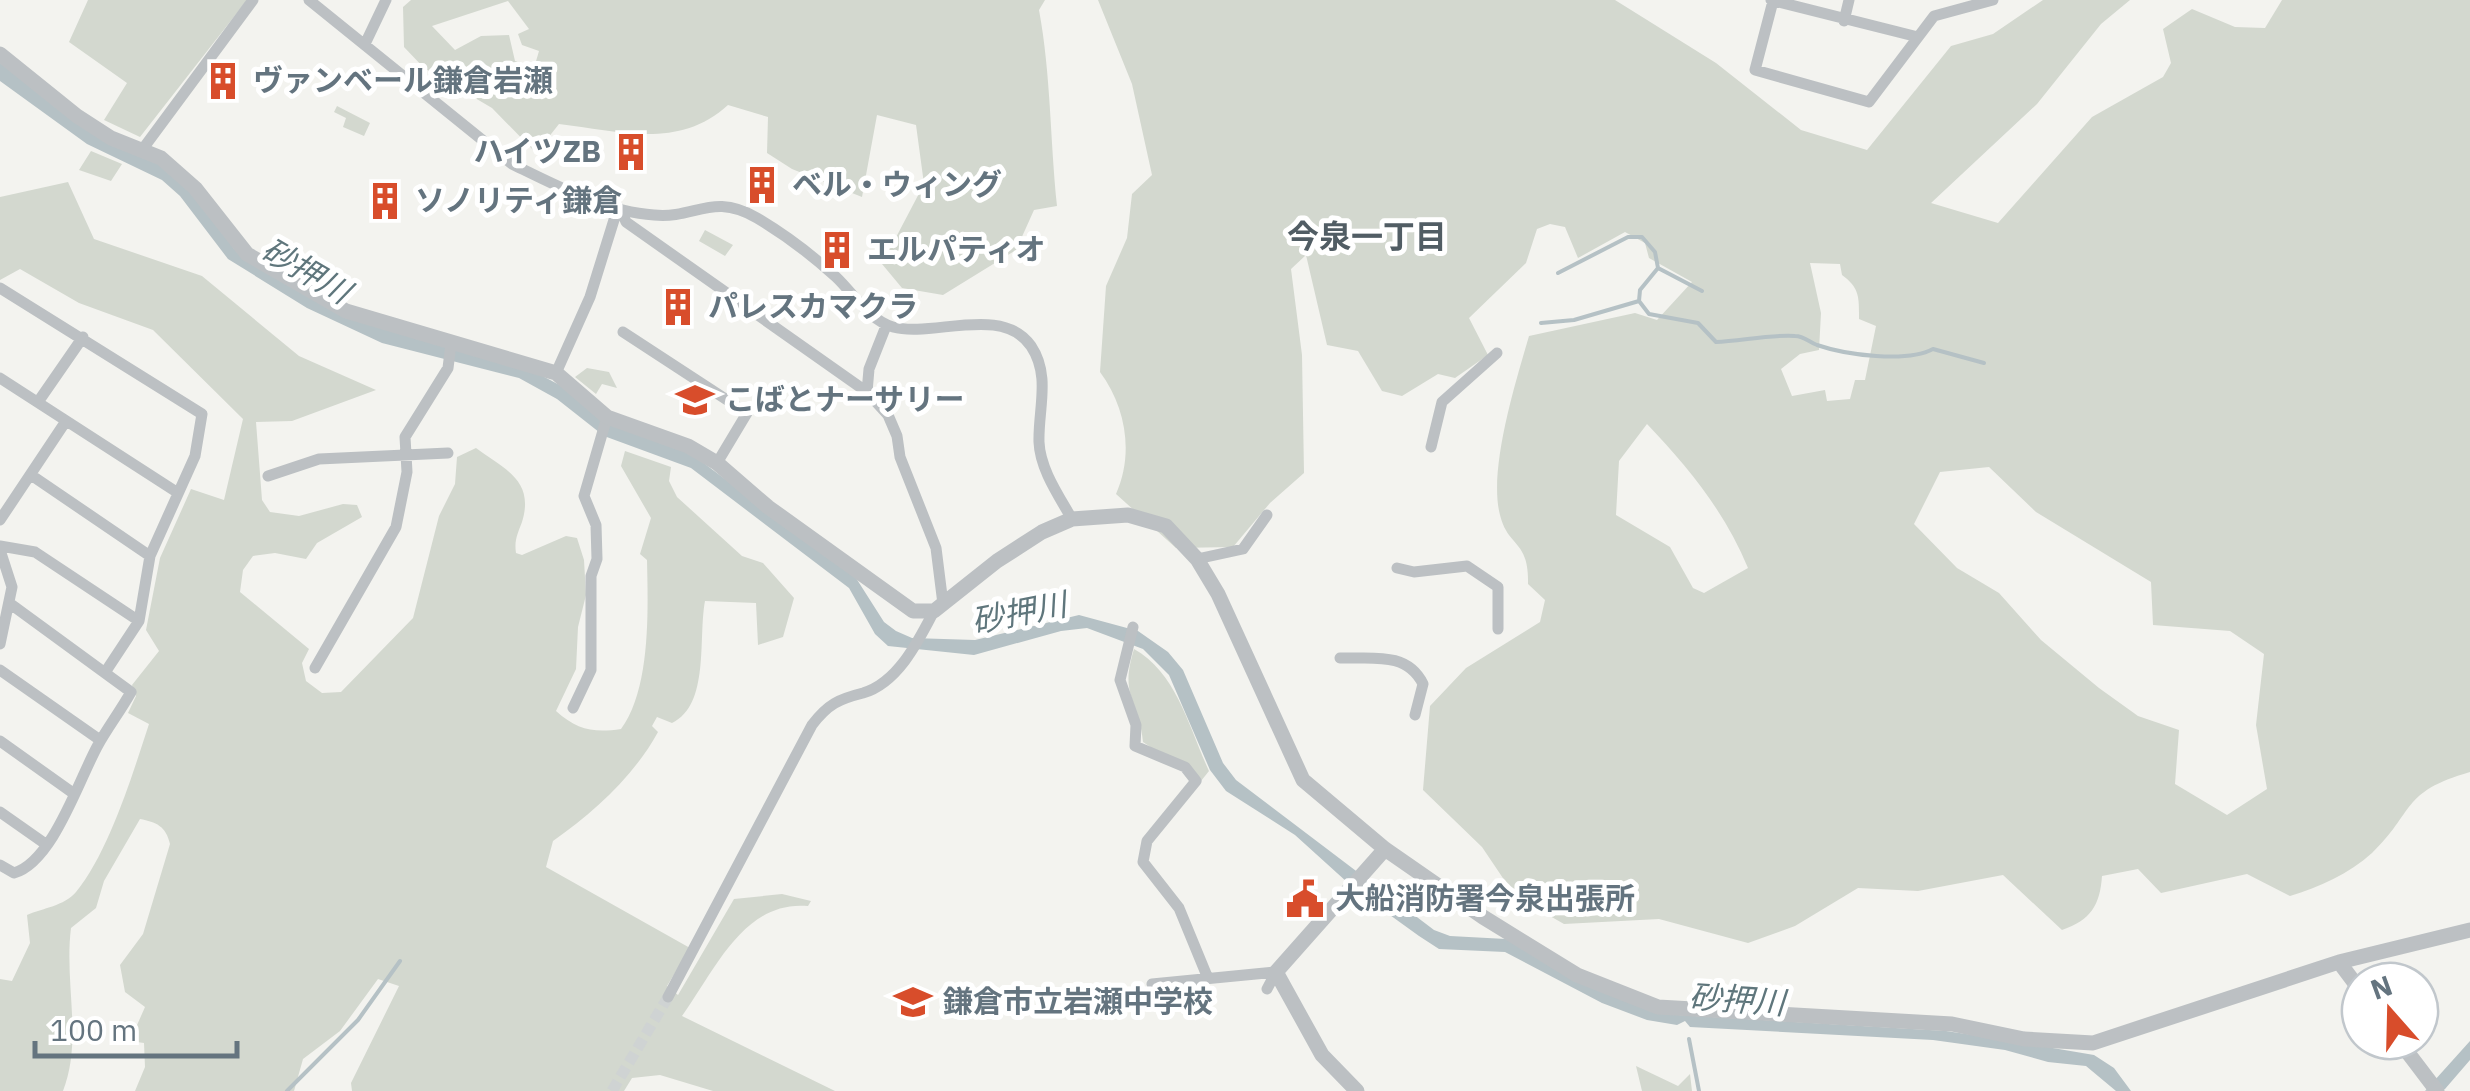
<svg xmlns="http://www.w3.org/2000/svg" width="2470" height="1091" font-family="'IBM Plex Sans','Noto Sans JP',sans-serif">
  <style>
    .green { fill: #d3d8cf; fill-rule: evenodd }
    .water { fill: #b5c1c5 }
    .lines { fill: none; stroke-linecap: round; stroke-linejoin: round }
    .stream { stroke: #b5c1c5; stroke-width: 4 }
    .minor-tunnel { stroke: #cfd3d3; stroke-width: 11; stroke-dasharray: 11 5.5; stroke-linecap: butt }
    .minor { stroke: #bcc0c3; stroke-width: 11 }
    .tertiary { stroke: #bcc0c3; stroke-width: 15 }
    .labels { text-anchor: middle; stroke-width: 10; stroke-linejoin: round; paint-order: stroke }
    .poi-label { font-size: 30px; font-weight: bold; fill: #64747f; stroke: #fff; text-anchor: start }
    .neighbourhood-label { font-size: 32px; font-weight: bold; fill: #515d64; stroke: #fff }
    .water-label { font-size: 32px; font-style: italic; fill: #5f767c; stroke: #fff }
  </style>
  <rect width="100%" height="100%" fill="#f3f3ef"/>
  <path class="green" d="M88,0H247L140,137L104,120L127,83L69,42Z
    M411,0H1045L1039,10C1051,75 1050,139 1057,206L1034,210L1016,250L943,295L902,288L882,264L924,184L916,125L877,115L862,197L792,169L767,153L768,117L728,105C679,150 619,131 559,124L536,153L492,108L424,68L404,47L403,7ZM508,1L529,29L518,34L522,45L539,51L534,68L515,61L509,35L481,36L455,50L432,26Z
    M1098,0H1615L1716,63L1801,130L1867,150L1951,46L1993,34L2043,0H2130L2101,24L2037,104L1931,203L1998,223L2092,117L2163,77L2171,63L2163,29L2192,9L2235,27L2265,28L2282,0H2470V772C2400,792 2415,812 2372,853C2349,874 2319,887 2290,896L2247,874L2161,893L2138,869L2102,876C2100,905 2091,920 2062,930L2003,875L1918,891L1858,888L1795,926L1748,943L1659,919L1564,924L1515,896L1482,847L1423,790L1430,706L1466,668L1540,622L1545,600L1528,584C1529,539 1508,548 1500,515C1488,470 1516,381 1529,336L1635,313L1657,320L1692,282L1649,258L1645,243L1625,232L1578,258L1565,227L1550,224L1537,229L1526,263L1469,318L1488,355L1455,378L1438,374L1402,396L1382,391L1358,351L1327,345L1306,255L1291,269L1302,355L1304,473L1270,503L1233,547L1176,548L1116,494C1134,454 1126,407 1100,372L1106,286L1127,238L1132,194L1152,175L1132,84ZM1810,263L1840,264L1842,275C1860,288 1859,298 1859,319L1876,326L1865,380H1855L1850,399L1827,401L1825,390L1792,396L1781,369L1800,354L1819,350L1821,313ZM1647,424C1688,467 1725,512 1748,568L1704,593L1693,588L1670,547L1616,515L1619,461ZM1989,467L2036,512L2151,582L2153,625L2230,631L2264,654L2256,725L2267,789L2227,815L2175,784L2179,730L2138,716L2099,688L2041,640L1999,593L1957,568L1914,524L1940,472Z
    M337,106L370,123L364,136L343,127L346,118L334,112Z
    M91,151L122,164L111,181L79,170Z
    M68,182L94,239L202,276L299,356L376,390L292,421L256,422L262,500L270,512L299,516L343,504L357,505L362,517L317,543L306,559L275,553L253,556L243,570L240,592L309,649L302,663L306,681L322,693L341,692L413,618L439,516L455,484L457,457L476,448C504,469 535,480 522,522C518,533 514,540 516,553L522,555L566,536L577,538L584,560L586,595L578,627L576,669L556,711C577,730 594,733 621,729C651,688 648,610 647,560L640,554L651,518L621,466L625,451L671,467L669,481L677,497L742,556L763,563L794,598L783,637L758,645L756,603L705,601C698,638 710,705 672,723L657,717L652,726L658,732C634,776 594,812 553,841L546,867L690,948L667,986L678,995L734,899L782,894L811,901L808,906C744,900 715,970 682,1016L835,1091H713L660,1075L632,1078L624,1091H352L351,1083L399,986L378,979L340,1031L303,1059L294,1091H135L145,1067L144,1043L130,1041L145,1007L125,992L120,965L143,934L170,844C166,826 156,822 140,819L104,881L96,908L71,928C64,983 83,1040 63,1091H0V979L12,981L30,943L27,915C43,908 64,906 76,892C109,852 133,773 149,724L128,713L136,696L132,685L159,651L146,630L160,558L191,489L224,500L243,419L153,330L79,303L20,269L0,280V197Z
    M705,230L733,245L725,256L699,241Z
    M587,368L609,372L617,388L602,384L596,394L575,377Z
    M1134,649C1177,673 1189,728 1209,771L1201,781L1143,742C1139,697 1119,698 1134,649Z
    M1636,1066L1678,1086L1690,1074L1692,1091H1642Z"/>
  <path class="water" d="M0,63L169,170L189,188L235,250L361,322L535,372L697,458L856,578L884,622L896,631L912,638L975,640L1079,615L1138,631L1168,652L1183,670L1223,763L1236,780L1434,930L1450,936L1506,939L1678,1015L1946,1031L2006,1040L2094,1055L2114,1068L2131,1091H2116L2086,1066L2048,1062L2005,1050L1933,1040L1690,1027L1685,1021L1677,1025L1647,1020L1602,1003L1505,952L1439,949L1419,936L1358,892L1295,835L1226,791L1210,770L1169,675L1143,649L1087,628L1061,631L974,655L888,646L875,634L849,588L691,468L604,436L557,399L519,378L382,343L307,308L228,259L180,196L162,180L87,144L0,81Z
    M2470,1041V1060L2445,1089L2425,1091Z"/>
  <g class="lines">
    <path class="stream" d="M1658,268L1702,291
      M1558,273L1628,237H1642L1655,252L1658,268L1640,290L1639,301
      M1639,301L1649,314L1698,323L1716,342C1740,341 1774,334 1795,336C1804,336 1809,342 1817,345C1846,355 1907,363 1933,349L1984,363
      M1541,323L1574,320L1639,301
      M1689,1039L1699,1091
      M287,1091L358,1020L400,961"/>
    <path class="minor-tunnel" d="M612,1091L668,997"/>
    <path class="minor" d="M309,0L512,164C555,185 606,212 654,215C696,219 712,192 757,218C784,234 813,256 836,277C853,293 870,321 893,327C932,338 1002,304 1031,346C1051,376 1038,409 1039,442C1040,469 1059,496 1072,519
      M1771,0L1918,37
      M1773,1L1755,70L1869,102L1934,16L1993,0
      M1844,21L1849,0
      M365,44L386,0
      M142,150L253,0
      M621,210L626,222L867,392L888,415L897,436L900,457L936,548L943,604
      M0,288L202,414L195,456L150,556L139,621L106,671
      M623,332L747,413L717,463
      M556,373L590,297L618,207
      M0,378L175,491
      M867,392L869,369L886,326
      M38,402L83,337
      M1431,447L1442,402L1497,353
      M31,475L150,556
      M268,476L319,459L448,453
      M0,520L66,421
      M0,546L35,552L139,621
      M0,550L12,587L0,644
      M1197,559L1243,549L1267,515
      M1397,568L1414,572L1467,566L1498,587V629
      M1133,627L1120,680L1136,725L1135,746L1185,767L1196,781L1147,841L1143,862L1179,908L1207,976
      M1340,658C1371,659 1407,651 1423,684L1415,715
      M315,668L396,527L407,472L405,437L448,368L451,344
      M0,670L100,740
      M573,708L591,670V576L597,559L596,525L584,496L607,417
      M0,741L73,793
      M0,812L47,845
      M0,865L14,873C53,862 79,779 98,745C108,727 121,710 131,692L12,605
      M1152,984L1276,972
      M1267,989L1276,972
      M668,997L812,725C828,704 839,699 863,693C898,683 919,640 934,611"/>
    <path class="tertiary" d="M0,54L77,116L111,138L161,158L195,188L247,254L346,311L556,373L607,417L688,446L717,463L768,507L913,611H934L997,561L1042,532L1072,519L1128,515L1166,526L1197,559L1218,594L1303,780L1385,849L1483,917L1577,975L1658,1007L1952,1024L2024,1039L2093,1043L2339,962L2470,930
      M2339,962L2360,990
      M2399,1041L2437,1091
      M1357,1091L1322,1055L1276,972L1385,849"/>
  </g>
  <defs>
    <g id="building-bare" transform="scale(3)"><path d="M-4-6H4V6H1V3H-1V6H-4ZM-2.5-4.3h1.7v1.8h-1.7ZM.8-4.3h1.7v1.8H.8ZM-2.5-1h1.7V.8h-1.7ZM.8-1h1.7V.8H.8Z" fill="#d84d2b" stroke="#fff" stroke-width="2.5" paint-order="stroke"/></g>
    <g id="school-bare" transform="scale(3)"><path d="M0-5L7-2L0 1L-7-2ZM-4 1L0 2.5L4 1V4Q0 6-4 4Z" fill="#d84d2b" stroke="#fff" stroke-width="2.5" paint-order="stroke"/></g>
    <g id="civic-bare" transform="scale(3)"><path d="M-.6-6.5H3V-4.5H.6V-3L4-1V1h2V6H-6V1h2V-1L-.6-3ZM-1.2 2.5V6h2.4V2.5Z" fill="#d84d2b" stroke="#fff" stroke-width="2.5" paint-order="stroke"/></g>
  </defs>
  <g fill-rule="evenodd">
    <use href="#building-bare" x="223" y="81"/>
    <use href="#building-bare" x="631" y="152"/>
    <use href="#building-bare" x="762" y="185"/>
    <use href="#building-bare" x="385" y="201"/>
    <use href="#building-bare" x="837" y="250"/>
    <use href="#building-bare" x="678" y="307"/>
    <use href="#school-bare" x="695" y="400"/>
    <use href="#civic-bare" x="1305" y="899"/>
    <use href="#school-bare" x="913" y="1002"/>
  </g>
  <g class="labels">
    <g class="poi-label">
      <text x="253" y="91">ヴァンベール鎌倉岩瀬</text>
      <text x="601" y="162" text-anchor="end">ハイツZB</text>
      <text x="792" y="195">ベル・ウィング</text>
      <text x="415" y="211">ソノリティ鎌倉</text>
      <text x="867" y="260">エルパティオ</text>
      <text x="708" y="317">パレスカマクラ</text>
      <text x="725" y="410">こばとナーサリー</text>
      <text x="1335" y="909">大船消防署今泉出張所</text>
      <text x="943" y="1012">鎌倉市立岩瀬中学校</text>
    </g>
    <g class="neighbourhood-label">
      <text x="1367" y="248">今泉一丁目</text>
    </g>
    <g class="water-label">
      <text transform="translate(306 271) rotate(30)" y="11">砂押川</text>
      <text transform="translate(1019 613) rotate(-11)" y="11">砂押川</text>
      <text transform="translate(1737 1000) rotate(4)" y="11">砂押川</text>
    </g>
  </g>
  <g transform="translate(2390 1011) rotate(340)"><circle r="48" fill="#ffffff" stroke="#c1c7cc" stroke-width="2.5"/>
  <path d="M0-8L18 38L0 25L-18 38Z" fill="#d84d2b"/>
  <text y="-15" font-size="28" font-weight="bold" text-anchor="middle" fill="#64747f">N</text>
  </g>
  <path d="M35 1041v15h202v-15" fill="none" stroke="#64747f" stroke-width="5"/>
  <text x="50" y="1041" font-size="30" fill="#64747f" stroke="#ffffff" stroke-width="8" paint-order="stroke">100 m</text>
</svg>
